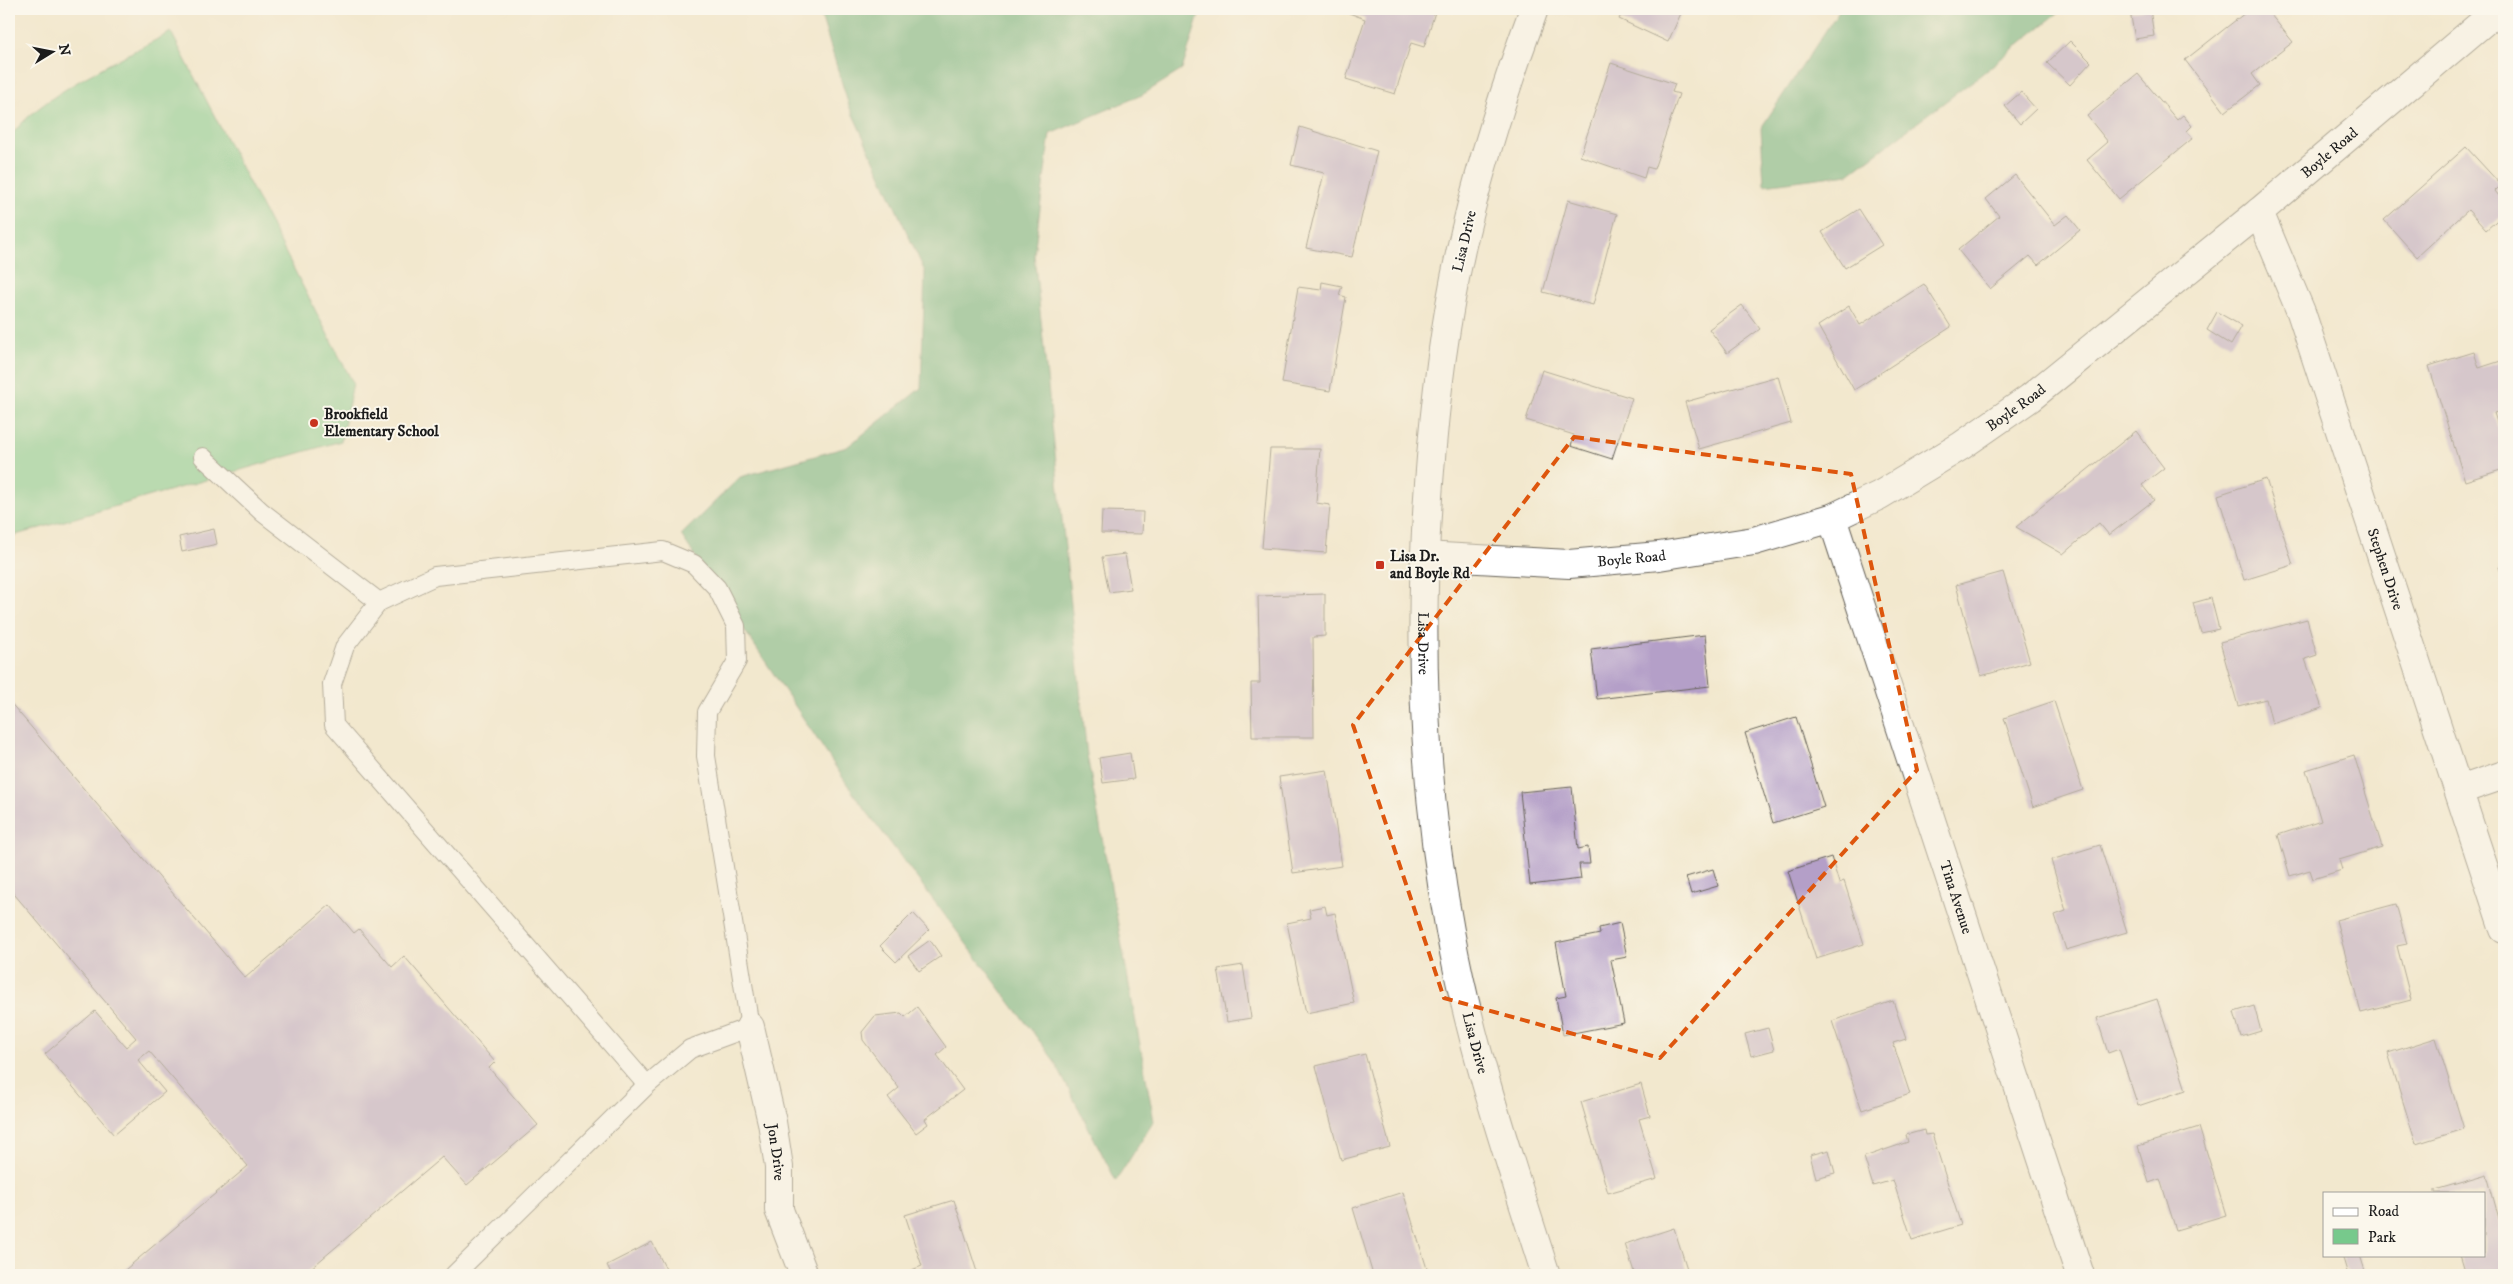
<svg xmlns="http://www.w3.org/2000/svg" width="2513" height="1284" font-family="'IM FELL DW Pica',serif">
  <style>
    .green { fill: #77c98c; stroke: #4a7254 }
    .forest { fill: #61ad78; stroke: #3e644a }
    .building { fill: #b49fc8 }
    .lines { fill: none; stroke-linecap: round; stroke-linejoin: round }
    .service-casing { stroke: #67635a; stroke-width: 20 }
    .minor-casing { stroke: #67635a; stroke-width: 30 }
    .service { stroke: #fff; stroke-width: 18 }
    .minor { stroke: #fff; stroke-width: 28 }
    .marked { fill: none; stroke: #de560d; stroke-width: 4; stroke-dasharray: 10 6; stroke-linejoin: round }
    .poi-dot { fill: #c8321e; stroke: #fbf7ec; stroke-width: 2 }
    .labels { text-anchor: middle; stroke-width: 4; stroke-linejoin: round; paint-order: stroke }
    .street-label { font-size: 15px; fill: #1c1c1c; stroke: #fbf7ec }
    .poi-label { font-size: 15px; font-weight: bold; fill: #1c1c1c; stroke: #fbf7ec; text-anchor: start }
  </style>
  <rect width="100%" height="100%" fill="#fbf7ec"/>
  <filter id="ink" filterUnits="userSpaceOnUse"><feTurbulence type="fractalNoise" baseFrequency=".02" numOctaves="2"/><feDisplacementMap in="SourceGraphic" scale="10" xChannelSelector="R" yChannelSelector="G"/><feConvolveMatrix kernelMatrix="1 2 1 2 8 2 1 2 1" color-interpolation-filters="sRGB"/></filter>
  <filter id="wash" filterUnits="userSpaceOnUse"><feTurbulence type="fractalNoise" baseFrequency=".0096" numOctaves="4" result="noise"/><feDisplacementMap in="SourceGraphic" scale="20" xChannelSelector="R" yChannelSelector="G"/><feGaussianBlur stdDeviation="1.12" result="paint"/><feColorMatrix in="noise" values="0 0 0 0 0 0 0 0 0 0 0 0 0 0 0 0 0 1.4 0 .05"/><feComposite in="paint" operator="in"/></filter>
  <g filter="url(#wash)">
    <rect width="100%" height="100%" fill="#f2e8ce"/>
    <path class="green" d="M171,32L353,383L341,441L9,537V139C35,97 126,56 171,32Z"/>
    <path class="forest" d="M819,9H1201L1182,70L1142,95L1050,134L1034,254L1087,755L1154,1121L1116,1181L1053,1059L855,796L681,535L740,477L847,447L921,388L925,272L849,106Z
      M1840,9H2063L1978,77L1849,174L1764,185L1761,128Z"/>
    <g id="blocks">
      <path class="building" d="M1350,9H1436L1424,47L1411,43L1395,94L1346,79L1365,19L1349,13Z
        M1624,9H1683L1668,42L1619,19Z
        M2150,9L2154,36L2135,39L2130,11Z
        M2250,9H2266L2293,42L2252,74L2260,85L2225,112L2185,60Z
        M2070,41L2091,62L2070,85L2047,63Z
        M1611,63L1675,84L1672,92L1679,94L1654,169L1647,167L1644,178L1580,156Z
        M2138,74L2177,120L2183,115L2192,126L2187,131L2193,138L2119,199L2087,160L2108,142L2087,116Z
        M2021,92L2036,109L2020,124L2005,106Z
        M1300,127L1377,151L1352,257L1306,248L1324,173L1291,165Z
        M2466,147L2501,185L2495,191L2504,202V214L2486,230L2468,210L2417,257L2384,220Z
        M2015,175L2055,225L2068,215L2080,230L2038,265L2030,256L1990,289L1958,250L1999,216L1986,199Z
        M1568,200L1617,214L1593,305L1543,292Z
        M1859,209L1882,245L1845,268L1822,232Z
        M1322,282L1342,286L1339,295L1346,297L1330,391L1282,383L1298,287L1321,290Z
        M1924,284L1951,327L1854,390L1818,326L1849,306L1860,325Z
        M1742,305L1760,329L1727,353L1709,329Z
        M2217,312L2242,326L2231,345L2207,330Z
        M2474,352L2479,368L2504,360V410L2494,413L2504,444V469L2465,481L2429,366Z
        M1542,370L1632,398L1612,459L1571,446L1574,435L1526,420Z
        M1778,376L1791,423L1699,449L1685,402Z
        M2136,431L2164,468L2142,485L2154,500L2109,535L2099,523L2063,554L2016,527Z
        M1270,449H1320L1316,503L1330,505L1326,553L1262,548Z
        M2266,479L2293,565L2244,580L2218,495Z
        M1102,511L1143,512L1142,534L1101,533Z
        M214,529L217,544L182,552L179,537Z
        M1125,554L1131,589L1109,592L1102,557Z
        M2504,565V581L2499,567Z
        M2003,572L2030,662L1981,676L1956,585Z
        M1325,594V636L1313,637L1314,737H1252L1251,683H1260L1258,596Z
        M2211,598L2219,629L2201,633L2193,603Z
        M2307,619L2317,655L2305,659L2322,708L2272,724L2266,699L2238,706L2220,642Z
        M1705,635L1710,686L1597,699L1591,649Z
        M9,701L245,978L330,905L354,933L359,929L392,967L404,956L495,1062L489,1068L538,1125L467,1185L442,1157L303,1275H119L248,1166L149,1051L138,1060L165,1092L114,1135L45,1054L95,1011L126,1047L136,1038L9,888Z
        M2054,701L2083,790L2033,807L2004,718Z
        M1796,717L1824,807L1773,823L1745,733Z
        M1130,753L1134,779L1103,783L1099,758Z
        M2354,755L2382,847L2339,860L2342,870L2313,879L2310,870L2290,876L2278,835L2321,821L2306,770Z
        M1327,770L1342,866L1293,873L1279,777Z
        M1572,787L1578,849L1588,847L1590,864H1579L1581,879L1530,885L1520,792Z
        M2100,845L2127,932L2066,950L2055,915L2066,911L2051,860Z
        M1831,857L1839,883L1844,881L1864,944L1816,959L1788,871Z
        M1713,869L1718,886L1691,894L1686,877Z
        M2396,904L2407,944L2397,946L2411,1000L2361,1013L2336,920Z
        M1325,906L1327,915L1335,913L1354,1003L1306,1013L1287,923L1311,918L1309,909Z
        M913,913L929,930L896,962L880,946Z
        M1620,923L1627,957L1611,960L1624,1023L1563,1035L1556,998L1566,996L1556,943L1600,934L1599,928Z
        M930,940L941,956L919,971L908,956Z
        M1243,965L1251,1018L1227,1022L1218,969Z
        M2157,999L2186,1090L2138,1106L2119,1049L2108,1053L2097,1018Z
        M1893,1001L1906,1039L1893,1043L1910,1094L1862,1110L1832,1021Z
        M2254,1006L2261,1031L2241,1037L2234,1012Z
        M917,1007L946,1047L937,1055L963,1090L925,1119L928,1124L916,1133L888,1097L899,1088L863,1040L862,1032L875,1016L901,1013L905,1017Z
        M1768,1028L1774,1050L1751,1056L1745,1034Z
        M2436,1038L2464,1129L2416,1144L2388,1053Z
        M1365,1054L1390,1147L1341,1160L1316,1066Z
        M1641,1084L1650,1116L1639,1119L1657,1179L1608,1193L1581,1102Z
        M2199,1127L2226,1215L2176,1230L2160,1179L2149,1183L2138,1146Z
        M1924,1130L1925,1135L1932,1134L1961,1225L1912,1240L1893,1180L1873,1186L1864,1157L1908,1142L1906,1135Z
        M1829,1150L1835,1173L1816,1178L1810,1155Z
        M2487,1175L2504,1237V1275H2466L2460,1255H2484V1193H2435V1190Z
        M1403,1192L1429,1275H1373L1353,1208Z
        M954,1200L978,1275H910L909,1271L922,1266L905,1215Z
        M1674,1228L1689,1275H1635L1625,1244Z
        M652,1242L669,1275H612L607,1265Z
        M2342,1255H2360L2366,1274L2348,1275Z
        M9,1263L19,1275H9Z"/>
    </g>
  </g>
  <g filter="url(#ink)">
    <use href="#blocks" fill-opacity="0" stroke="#67635a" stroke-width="1"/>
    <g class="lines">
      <g class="service-casing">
        <path id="service" d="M203,457L262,512L379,602
          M663,551L694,564L717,588L736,626L737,661L707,712L706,756L750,1027L690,1049L647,1085L334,725L332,684L345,646L379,602L435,576Z
          M454,1275L647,1085"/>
      </g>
      <g class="minor-casing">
        <g id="minor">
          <path id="s1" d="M1534,9C1507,82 1483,157 1465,232C1445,315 1435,399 1429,483C1418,633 1422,783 1450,931C1471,1048 1510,1162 1546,1275"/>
          <path id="s2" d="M2259,212L2301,312L2504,929"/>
          <path id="s3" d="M1832,518L2080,1275"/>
          <path id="s4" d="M1424,556L1569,564L1659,556L1754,541L1832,518L1880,495L1961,446L2030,398L2259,212L2499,9"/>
          <path d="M2460,790L2504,775"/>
          <path id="s5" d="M750,1027L772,1122L779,1167V1210L804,1275"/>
        </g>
      </g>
      <use href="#service" class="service"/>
      <use href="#minor" class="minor"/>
    </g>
  </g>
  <path d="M0 0H2513V1284H0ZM1574,437L1851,474L1917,770L1660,1058L1444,998L1353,725Z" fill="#f2e8ce" fill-opacity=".55" fill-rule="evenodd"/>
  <path class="marked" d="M1574,437L1851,474L1917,770L1660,1058L1444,998L1353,725Z"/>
  <g class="poi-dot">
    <circle cx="314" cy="423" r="5"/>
    <rect x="1375" y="560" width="10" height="10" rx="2.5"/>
  </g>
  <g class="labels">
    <g class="street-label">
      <text dy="5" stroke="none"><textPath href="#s4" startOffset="1032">Boyle Road</textPath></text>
      <text transform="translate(1464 241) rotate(-77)" y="5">Lisa Drive</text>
      <text dy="5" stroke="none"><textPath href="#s4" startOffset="628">Boyle Road</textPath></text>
      <text dy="5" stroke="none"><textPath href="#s4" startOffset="208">Boyle Road</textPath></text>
      <text dy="5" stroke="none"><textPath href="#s2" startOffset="379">Stephen Drive</textPath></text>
      <text dy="5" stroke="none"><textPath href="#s1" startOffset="648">Lisa Drive</textPath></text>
      <text dy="5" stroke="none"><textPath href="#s3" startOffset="399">Tina Avenue</textPath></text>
      <text dy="5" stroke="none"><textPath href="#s1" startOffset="1052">Lisa Drive</textPath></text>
      <text dy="5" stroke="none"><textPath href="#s5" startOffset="128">Jon Drive</textPath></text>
    </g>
    <g class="poi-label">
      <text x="324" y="419">Brookfield<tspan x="324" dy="17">Elementary School</tspan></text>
      <text x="1390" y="561">Lisa Dr.<tspan x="1390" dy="17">and Boyle Rd</tspan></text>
    </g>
  </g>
  <rect width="2513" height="1284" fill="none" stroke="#fbf7ec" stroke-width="30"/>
  <rect x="2323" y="1192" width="162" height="65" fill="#fbf7ec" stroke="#a29f99"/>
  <rect x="2333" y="1208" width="25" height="8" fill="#ffffff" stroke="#a29f99"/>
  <text x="2368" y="1216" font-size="15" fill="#1c1c1c">Road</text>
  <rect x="2333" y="1229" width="25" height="15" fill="#77c98c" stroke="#a29f99"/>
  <text x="2368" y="1242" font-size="15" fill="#1c1c1c">Park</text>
  <g transform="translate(52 52) rotate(80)" stroke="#fbf7ec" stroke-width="4" paint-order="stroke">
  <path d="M0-4L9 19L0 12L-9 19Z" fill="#1c1c1c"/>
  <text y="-8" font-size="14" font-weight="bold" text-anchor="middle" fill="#1c1c1c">N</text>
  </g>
</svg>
